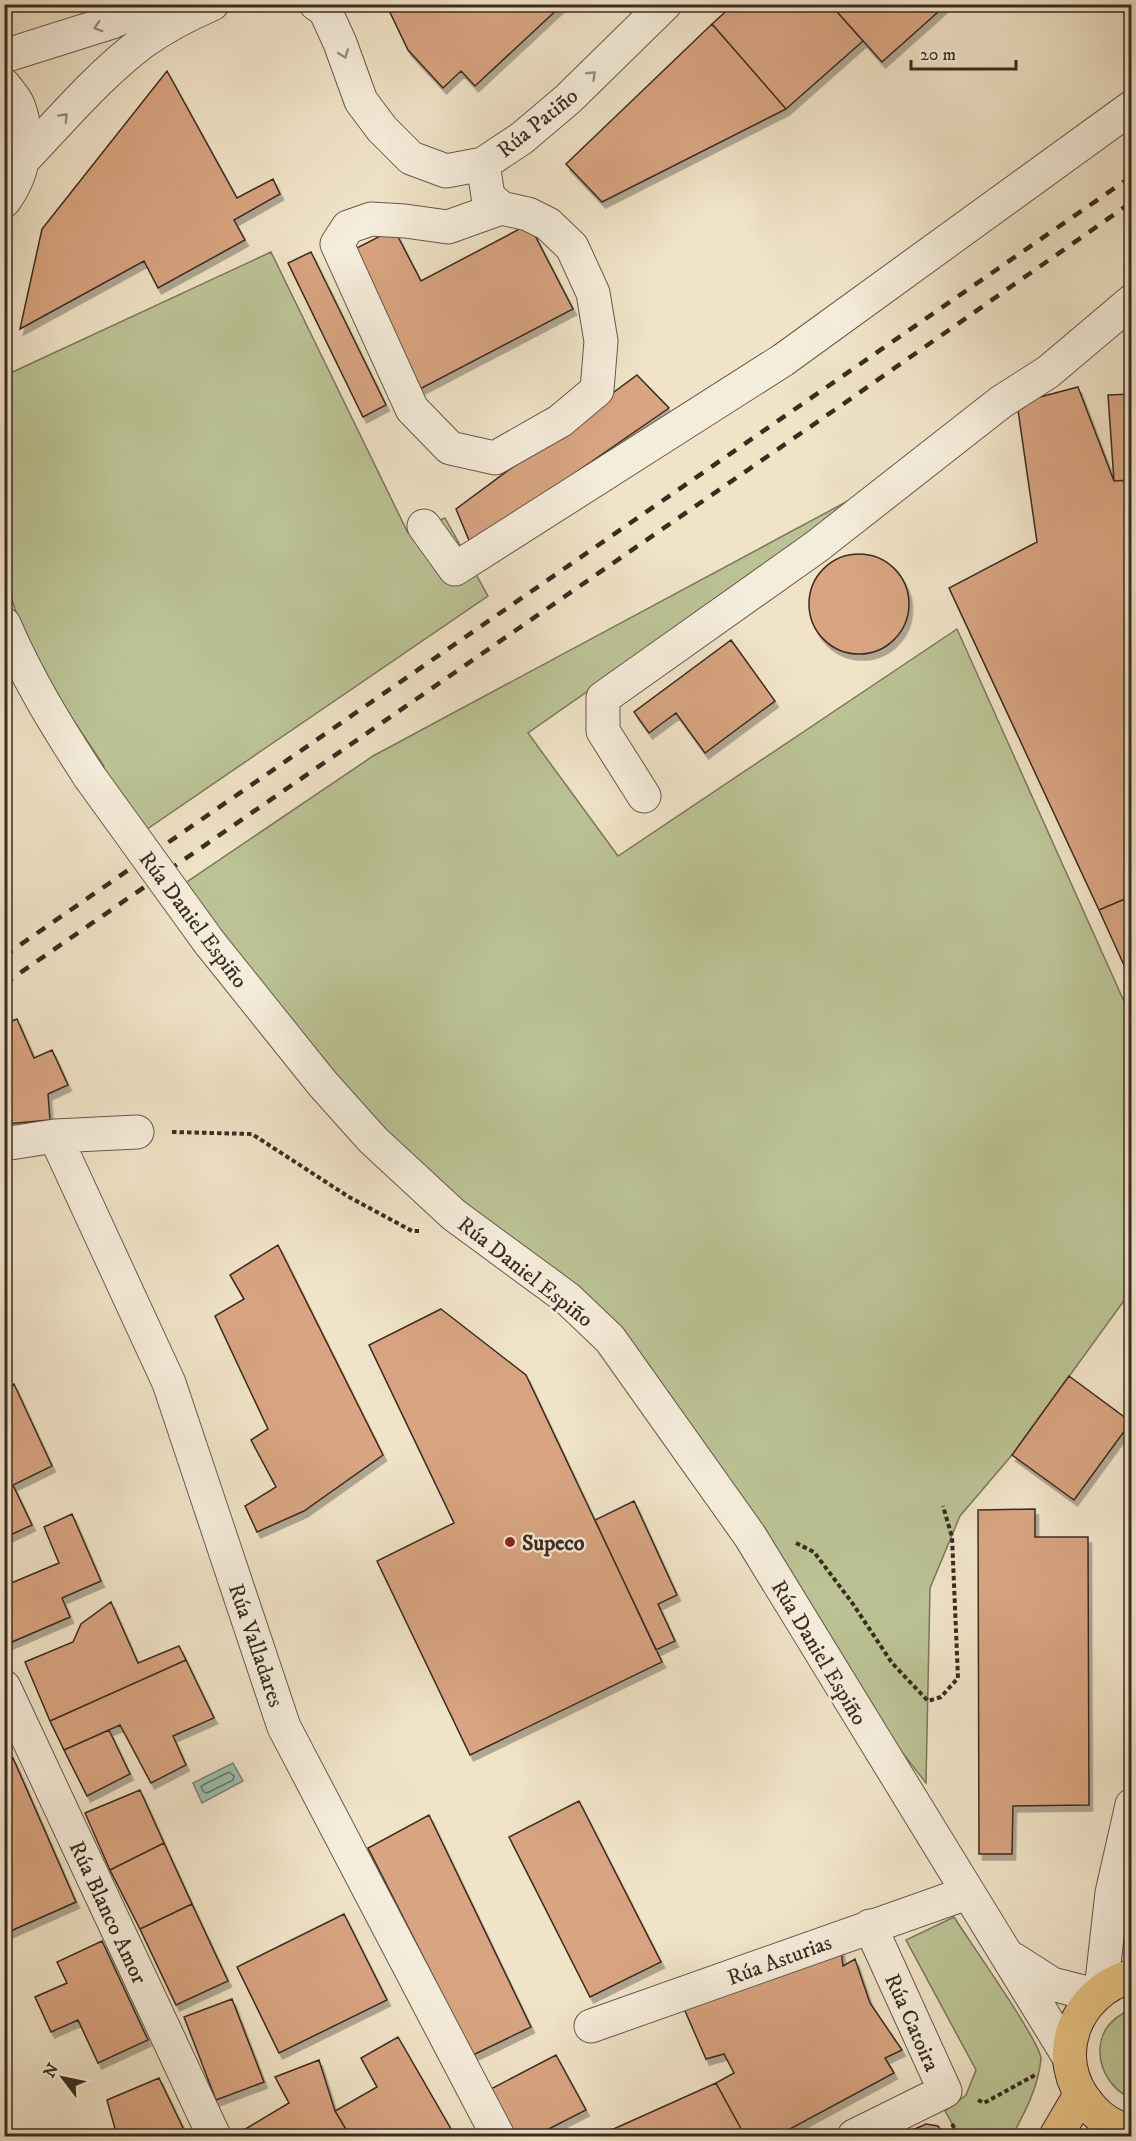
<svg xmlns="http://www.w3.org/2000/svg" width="1136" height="2141" font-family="'IM FELL DW Pica',serif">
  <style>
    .green { fill: #bbc395; stroke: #7b775c; stroke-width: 1.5 }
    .water { fill: #9cbfae; stroke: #758476; stroke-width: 1.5 }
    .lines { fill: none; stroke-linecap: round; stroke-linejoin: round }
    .shore { stroke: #6c7568; stroke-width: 1.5 }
    .building { fill: #d8a481; stroke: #3b2b22; stroke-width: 1.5; filter: url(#shadow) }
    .minor-casing { stroke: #68594b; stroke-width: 35 }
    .major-casing { stroke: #3b2b22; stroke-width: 35 }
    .path { stroke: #3b2b22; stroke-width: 4; stroke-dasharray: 4.5 3; stroke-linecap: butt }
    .minor { stroke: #f5eddb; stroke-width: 33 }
    .major { stroke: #e8c284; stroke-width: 33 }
    .rail { stroke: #3b2b22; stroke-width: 4.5; stroke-dasharray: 10 10; stroke-linecap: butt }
    .minor-bridge-casing { stroke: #68594b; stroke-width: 35; stroke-linecap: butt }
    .minor-bridge { stroke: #f5eddb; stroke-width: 33 }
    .oneway { stroke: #988c7e }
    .poi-dot { fill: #8f2418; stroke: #f5eddb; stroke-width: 2 }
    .labels { text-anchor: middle; stroke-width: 4.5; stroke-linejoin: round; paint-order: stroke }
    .street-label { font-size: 22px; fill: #3b2b22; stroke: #f5eddb }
    .poi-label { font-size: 22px; font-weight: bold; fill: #3b2b22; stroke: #f5eddb; text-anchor: start }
  </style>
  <defs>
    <filter id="shadow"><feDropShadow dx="3.5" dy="6" stdDeviation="0" flood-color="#0004"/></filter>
  </defs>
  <rect width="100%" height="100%" fill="#f0e3c7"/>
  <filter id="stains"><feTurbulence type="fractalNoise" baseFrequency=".00333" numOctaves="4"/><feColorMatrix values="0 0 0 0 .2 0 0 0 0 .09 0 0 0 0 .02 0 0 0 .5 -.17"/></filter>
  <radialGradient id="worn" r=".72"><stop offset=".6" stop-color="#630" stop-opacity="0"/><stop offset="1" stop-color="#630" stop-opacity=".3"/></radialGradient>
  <path class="green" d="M271,252L408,533L445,518L488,596L134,838L89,776L104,766L29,654L5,577L4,376Z
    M900,473L528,733L618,856L957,629L1131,1017V1291L1012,1455L960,1516L930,1588L926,1783L808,1632L610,1339L454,1215L172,892L373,756Z
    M954,1917C967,1938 1042,2044 1041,2059C1038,2088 1025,2112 1012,2136H959L945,2111L966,2095L976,2070L906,1940Z
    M1131,2009V2098C1104,2087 1090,2051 1108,2026C1114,2018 1123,2013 1131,2009Z"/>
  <path class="water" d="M233,1763L243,1781L202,1803L193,1783Z"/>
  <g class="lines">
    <path class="shore" d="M229,1772L234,1776L233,1780L207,1793L204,1792L201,1787L203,1785Z"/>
  </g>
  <path class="building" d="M386,4H563L475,86L461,71L443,88L408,50Z
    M734,4H830L863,41L786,109L712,24Z
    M830,4H947L882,62Z
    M712,24L786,109L602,202L566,164Z
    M167,71L237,198L273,179L280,194L234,220L245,240L158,288L144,261L20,329L42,229Z
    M529,224L573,309L418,390L347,253L394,229L421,281Z
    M311,252L386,405L363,417L288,263Z
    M637,375L669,408L471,545L456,509Z
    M1078,387L1114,481L1132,480V896L1099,910L949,588L1037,542L1017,403Z
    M1132,394V480L1114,481L1108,395Z
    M809 604a50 50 0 1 1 100 0a50 50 0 1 1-100 0Z
    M731,640L775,701L705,753L676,713L649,733L634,712Z
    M1132,896V983L1099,910Z
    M17,1019L34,1058L52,1050L68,1085L48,1094L50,1120L5,1124L4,1123V1024Z
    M278,1245L383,1455L304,1511L257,1532L245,1506L276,1487L251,1440L268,1429L215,1316L244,1299L230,1275Z
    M441,1309L526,1375L662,1662L470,1755L377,1561L454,1523L369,1345Z
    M1069,1376L1131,1422L1074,1500L1012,1455Z
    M14,1384L52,1466L13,1485L32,1525L4,1538V1389Z
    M634,1501L677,1595L658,1604L675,1641L656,1650L595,1520Z
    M1035,1509V1537H1088L1089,1805L1013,1806L1012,1854H979L978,1510Z
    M72,1514L101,1581L62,1598L70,1617L5,1645L4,1586L59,1563L44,1527Z
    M111,1602L138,1663L179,1646L186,1660L50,1721L25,1662L73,1642L81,1624Z
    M186,1660L214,1718L173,1736L186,1765L151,1783L120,1725L64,1750L50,1721Z
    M109,1730L130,1774L87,1796L64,1750Z
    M13,1758L76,1902L4,1934V1762Z
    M140,1790L164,1843L110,1870L85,1813Z
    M579,1801L661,1962L590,1997L509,1837Z
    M429,1815L531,2027L473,2055L368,1848Z
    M164,1843L192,1904L140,1929L110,1870Z
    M192,1904L228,1981L176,2005L140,1929Z
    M344,1914L387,2000L279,2053L237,1967Z
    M102,1941L148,2040L98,2063L78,2020L51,2032L35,1997L67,1983L57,1962Z
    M841,1949L843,1966L855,1959L870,2003L902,2050L885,2058L894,2073L777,2136H745L716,2083L734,2073L724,2054L706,2059L682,2004Z
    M232,1999L264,2082L216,2100L184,2017Z
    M398,2037L455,2136H377L373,2129L359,2136H350L335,2111L377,2087L361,2058Z
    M556,2055L586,2110L535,2136H511L487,2091Z
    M319,2060L335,2111L350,2136H238L237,2134L289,2103L275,2077Z
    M159,2078L187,2136H117L107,2100Z
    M716,2083L745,2136H598Z
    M926,2124L938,2126L945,2136H899Z"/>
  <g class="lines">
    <g class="minor-casing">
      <path id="minor" d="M316,4L325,10L340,43L361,101L382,129L411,158L446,171L483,164L522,138L568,99L665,4
        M4,56L112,22L152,4
        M4,85C9,92 15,98 18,105C31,137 24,174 4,201
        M24,159C61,120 100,74 143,42C164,27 189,14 212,4
        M483,164L488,196L501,208L528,214L548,224L572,247L593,293L601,341L597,390L560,421L495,458L450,448L412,409L337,244L348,227L371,219L405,221L448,227L501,208
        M424,526L455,569L783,360L1132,107
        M4,624C28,680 56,725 89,776
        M644,796L603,731V698L816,547L1001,402L1048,372L1132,301
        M209,942L322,1083L373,1140L454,1215L567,1298L610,1339L750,1536L1069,2057
        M55,1136L169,1383L284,1727L498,2136
        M4,1144L55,1136L137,1132
        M4,1687L214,2136
        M1013,1959L1052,1984L1095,1995
        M1101,1990L1112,1893L1132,1805
        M591,2026L967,1893
        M854,2136L945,2091L870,1926"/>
    </g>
    <g class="major-casing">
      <path id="major" d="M1132,1976C1074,1992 1049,2059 1089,2105C1100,2119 1114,2128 1132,2131
        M1056,2136L1080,2095"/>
    </g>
    <path class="path" d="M172,1132L252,1134L349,1197L412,1231H419
      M796,1543L814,1552L853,1604L892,1663L928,1701L941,1697L958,1678L952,1537L943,1506
      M978,2100L984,2103L1037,2074
      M952,2124L959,2136"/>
    <use href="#minor" class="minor"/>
    <use href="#major" class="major"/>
    <path class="rail" d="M4,956L1132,176
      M4,984L836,409L1132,202"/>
    <g class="minor-bridge-casing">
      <path id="minor-bridge" d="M89,776L209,942"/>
    </g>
    <use href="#minor-bridge" class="minor-bridge"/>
  </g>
  <defs><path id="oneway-chevron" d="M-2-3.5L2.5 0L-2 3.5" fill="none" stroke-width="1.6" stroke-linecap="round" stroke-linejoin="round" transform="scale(1.5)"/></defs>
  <g class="oneway">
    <use href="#oneway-chevron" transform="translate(98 27) rotate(163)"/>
    <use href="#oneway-chevron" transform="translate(344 54) rotate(70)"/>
    <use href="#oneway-chevron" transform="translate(592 75) rotate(-44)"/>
    <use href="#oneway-chevron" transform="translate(64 117) rotate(-47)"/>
  </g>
  <circle class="poi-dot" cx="510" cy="1542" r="6"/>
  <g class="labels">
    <g class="street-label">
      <text transform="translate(537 122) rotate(-39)" y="8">Rúa Patiño</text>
      <text transform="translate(194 919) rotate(53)" y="8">Rúa Daniel Espiño</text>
      <text transform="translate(526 1271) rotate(38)" y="8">Rúa Daniel Espiño</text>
      <text transform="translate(257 1645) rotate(71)" y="8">Rúa Valladares</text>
      <text transform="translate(820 1652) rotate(59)" y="8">Rúa Daniel Espiño</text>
      <text transform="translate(109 1912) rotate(65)" y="8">Rúa Blanco Amor</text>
      <text transform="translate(779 1959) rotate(-20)" y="8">Rúa Asturias</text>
      <text transform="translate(913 2022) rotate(66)" y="8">Rúa Catoira</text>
    </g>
    <g class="poi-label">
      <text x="522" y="1550">Supeco</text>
    </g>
  </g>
  <rect width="1136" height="2141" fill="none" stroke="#f0e3c7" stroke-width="24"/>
  <rect x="6" y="6" width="1124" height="2129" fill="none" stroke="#3b2b22" stroke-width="3"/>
  <rect x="12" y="12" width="1112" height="2117" fill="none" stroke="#3b2b22" stroke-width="1.5"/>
  <g transform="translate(63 2078) rotate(302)" stroke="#f5eddb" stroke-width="4.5" paint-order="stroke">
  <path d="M0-4.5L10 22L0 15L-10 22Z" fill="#3b2b22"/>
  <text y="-9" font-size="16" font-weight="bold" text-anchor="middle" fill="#3b2b22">N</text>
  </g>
  <path d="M911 60v9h105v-9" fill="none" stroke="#3b2b22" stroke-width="3"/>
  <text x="920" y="60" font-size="18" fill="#3b2b22" stroke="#f5eddb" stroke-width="4.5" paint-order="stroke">20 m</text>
  <rect width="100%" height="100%" filter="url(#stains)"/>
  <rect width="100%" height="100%" fill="url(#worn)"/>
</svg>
